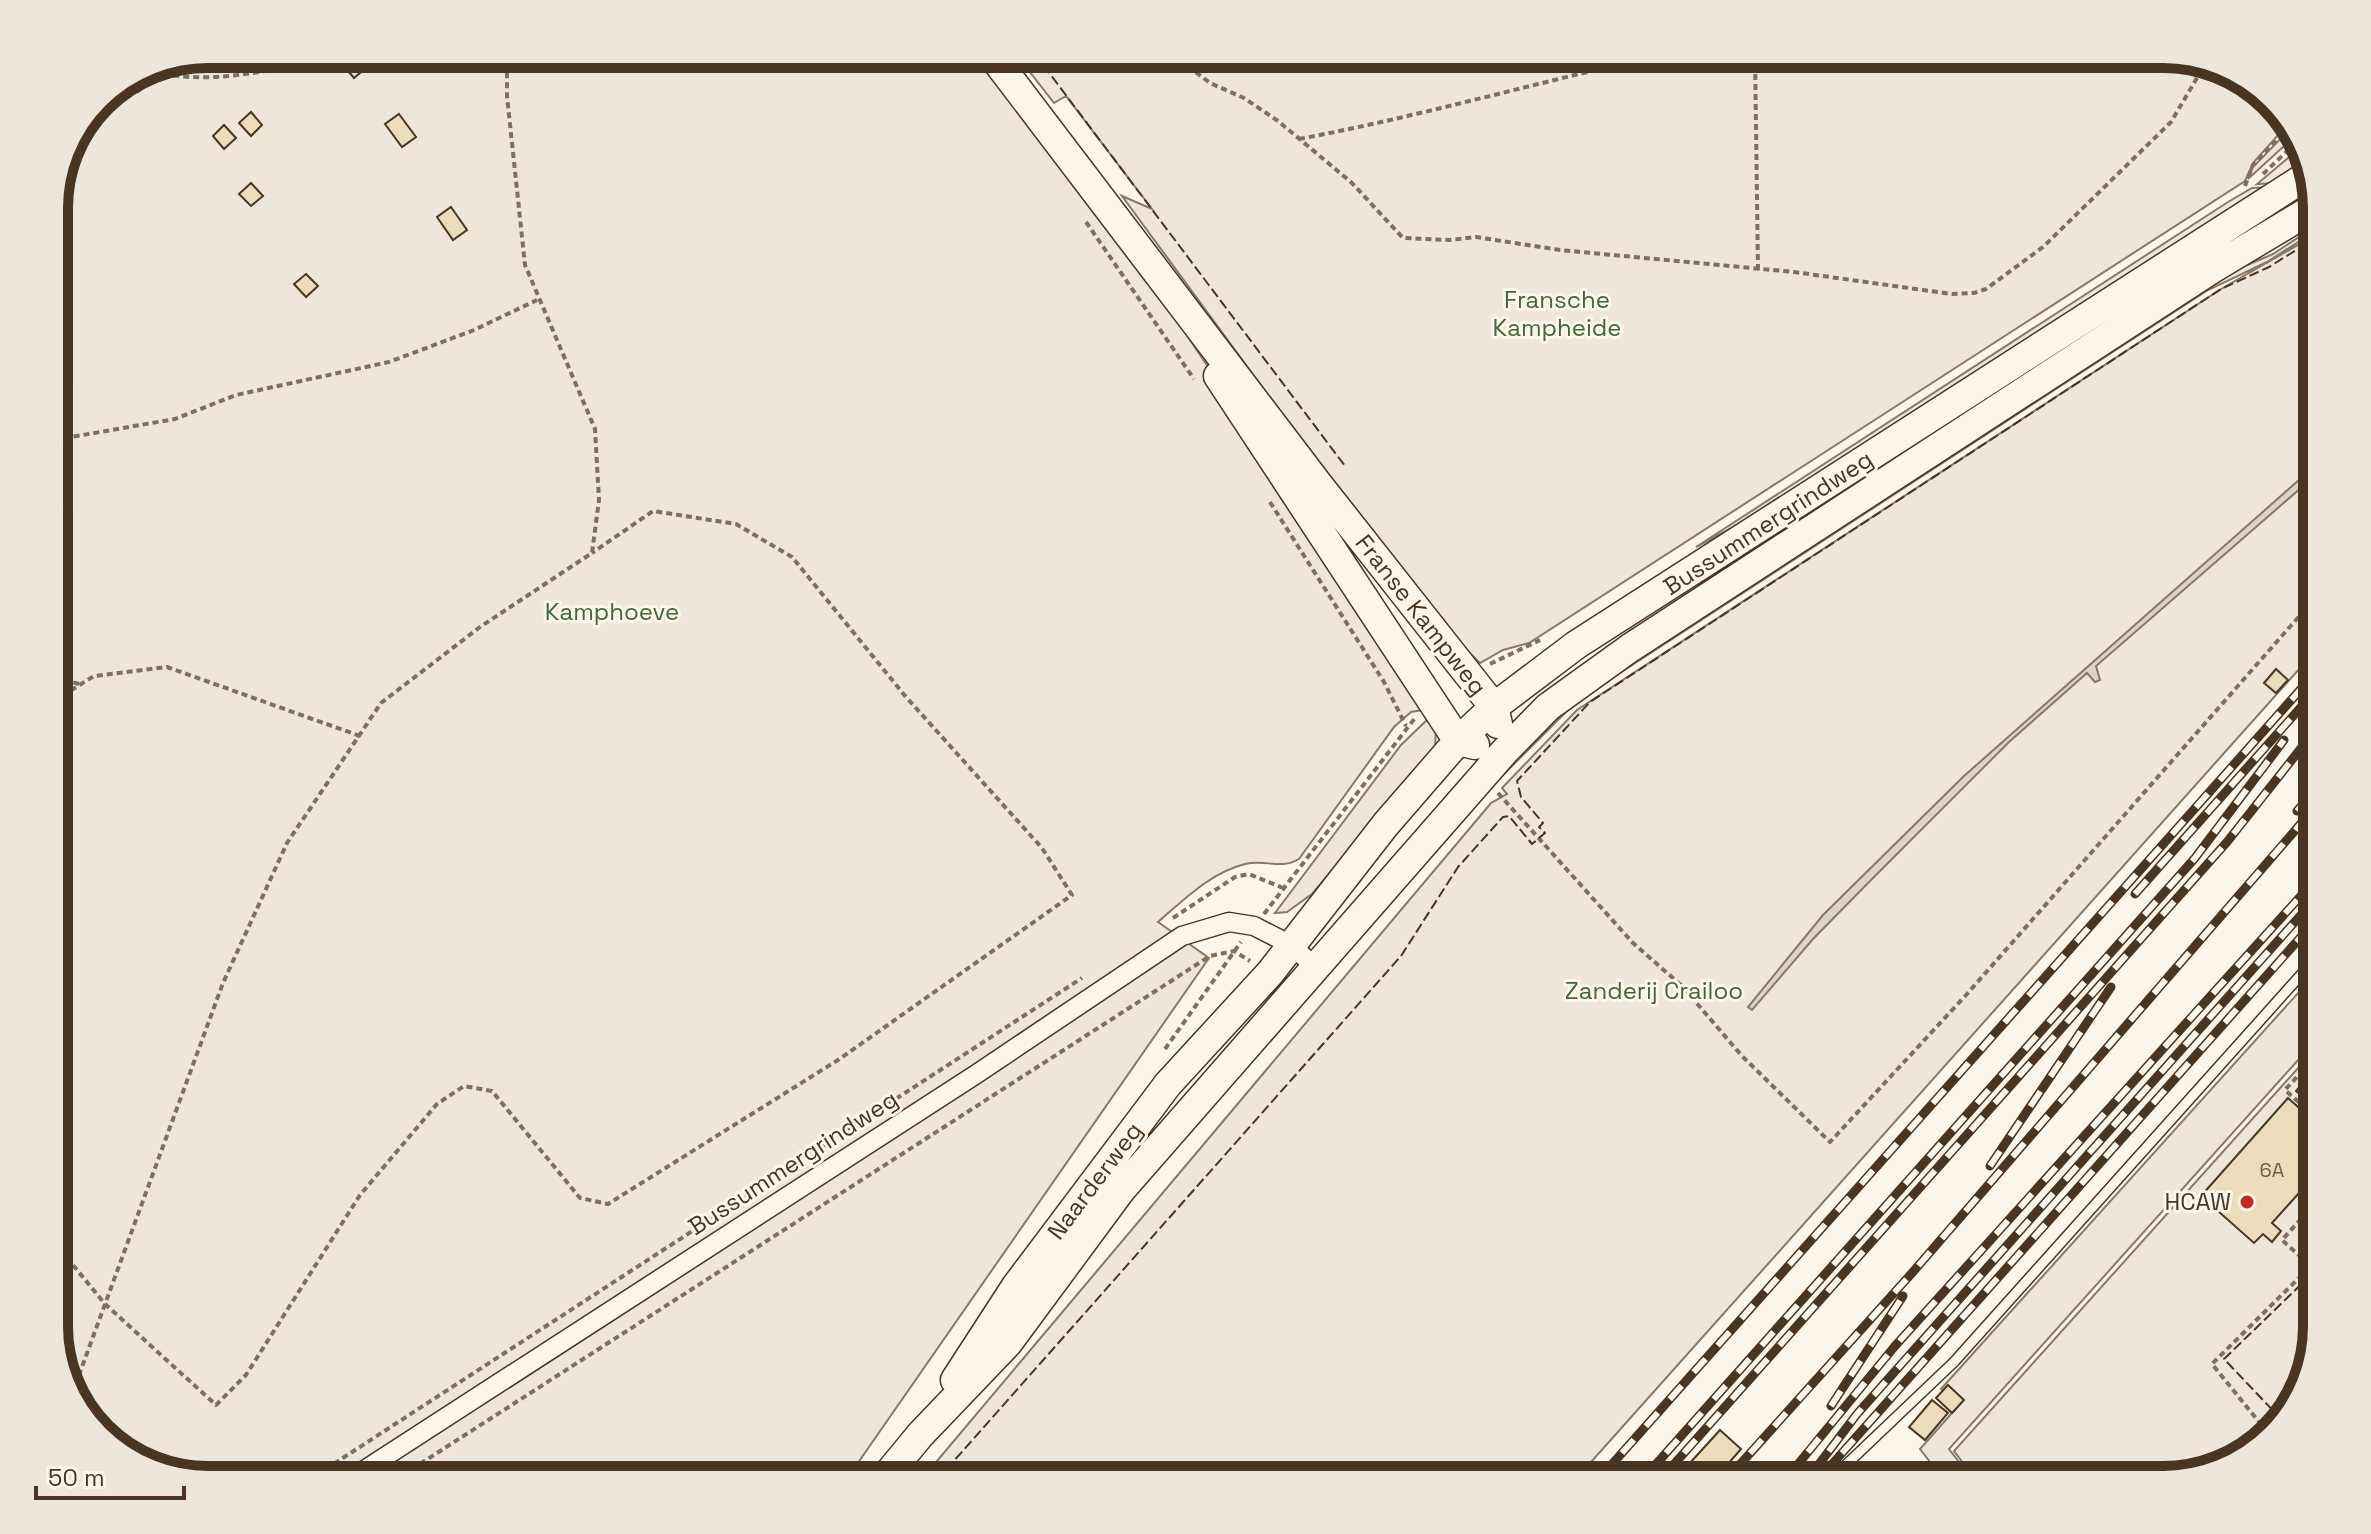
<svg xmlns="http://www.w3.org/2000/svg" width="2371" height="1534" font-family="'Space Grotesk',sans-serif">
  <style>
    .green { fill: #ede6d9; stroke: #887966; stroke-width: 2 }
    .water { fill: #dcd4c6; stroke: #887966; stroke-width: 2 }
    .building { fill: #ecdcbc; stroke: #4a3520; stroke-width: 2 }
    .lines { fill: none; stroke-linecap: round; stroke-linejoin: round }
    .lane-casing { stroke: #4a3520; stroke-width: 12 }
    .street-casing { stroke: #4a3520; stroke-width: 21 }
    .primary-casing { stroke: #4a3520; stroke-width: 31 }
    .path { stroke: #7f6f5c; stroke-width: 4; stroke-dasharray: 6 4; stroke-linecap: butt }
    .lane { stroke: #fbf6e9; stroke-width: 9 }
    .street { stroke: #fbf6e9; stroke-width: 18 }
    .primary { stroke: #fbf6e9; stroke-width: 28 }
    .rail-casing { stroke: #4a3520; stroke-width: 9 }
    .rail { stroke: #fbf6e9; stroke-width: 6; stroke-dasharray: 18; stroke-linecap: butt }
    .fence { stroke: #4a3520; stroke-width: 2; stroke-dasharray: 10 4; stroke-linecap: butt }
    .poi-dot { fill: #c62828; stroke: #fbf6e9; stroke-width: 3 }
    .labels { text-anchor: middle; stroke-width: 6; stroke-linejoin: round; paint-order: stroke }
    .number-label { font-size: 20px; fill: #725f47 }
    .park-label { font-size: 24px; fill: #436837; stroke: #fbf6e9 }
    .street-label { font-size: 24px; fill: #4a3520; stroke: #fbf6e9 }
    .poi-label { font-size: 24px; fill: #4a3520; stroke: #fbf6e9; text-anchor: end }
    .rim { fill: none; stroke: #4a3520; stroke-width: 10 }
  </style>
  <rect width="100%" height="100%" fill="#fbf6e9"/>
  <path class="green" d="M208,54H973C1036,133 1102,211 1159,294C1251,429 1340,569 1422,710L1411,712L1394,727L1299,859C1281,870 1265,859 1245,864C1210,873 1185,899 1158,922L1209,958L846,1480H208L123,1454L75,1403L54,1336V198L99,99L149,66Z
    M1016,54H2163L2248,80L2289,123L2253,163L2245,181L1529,643L1503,650L1480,663L1448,632L1326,474L1122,196L1152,209L1066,96L1054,103Z
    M2292,127L2294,137L2248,179L2253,167Z
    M2301,147L2306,166L2279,183L2257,184Z
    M2269,187L1803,490L1696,547L2228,202L2252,188Z
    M2317,225V230L2267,262L2208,290L1603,684L1566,712L1499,779L1530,742L1576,699L2233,271L2273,254Z
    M2317,234V649L1575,1480H921L1491,803L1507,794L1502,788L1577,710L2221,289Z
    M1431,716L1436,728L1435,748L1312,894L1287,912L1275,913L1401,745Z
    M2317,972V1039L1949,1449L1973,1480H1944L1920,1449L1959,1405L1941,1389Z
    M2317,1047V1327L2291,1411L2240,1460L2164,1480H1976L1954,1451Z"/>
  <path class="water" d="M2317,464V474L2096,666L2100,680L2095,682L2087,673L2009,742L1874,877L1813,939L1752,1010L1748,1007L1823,915L1964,776Z"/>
  <path class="building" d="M355,55L366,68L354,78L343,65Z
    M141,71L150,82L138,92L128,80Z
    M251,112L262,125L251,136L239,123Z
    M399,114L416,137L402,147L385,124Z
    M224,125L236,138L224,149L213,136Z
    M251,183L263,196L251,206L239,194Z
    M451,207L467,230L453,240L437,217Z
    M306,274L318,286L306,297L294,284Z
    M2276,669L2288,680L2276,693L2264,683Z
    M2288,1098L2317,1124V1173L2272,1223L2281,1231L2272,1242L2263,1234L2254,1243L2201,1196Z
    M1948,1385L1964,1400L1952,1413L1936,1398Z
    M1932,1400L1948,1413L1925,1440L1909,1427Z
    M1720,1430L1741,1449L1714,1480H1707L1689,1464Z"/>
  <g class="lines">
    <g class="lane-casing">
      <path id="lane" d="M1830,1480L1954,1362L2317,957"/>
    </g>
    <g class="street-casing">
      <path id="street" d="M349,1480L975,1075L1182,936L1229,922L1254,926L1291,945L1316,968"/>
    </g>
    <g class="primary-casing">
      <path id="primary" d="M991,54L1318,484L1494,707L1498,724
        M1218,376L1458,741L1475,745
        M955,1380L1016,1286L1168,1084L1270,973L1386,824L1458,741L1494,707L1576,645L2308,175
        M883,1480L920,1435L1008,1343L1121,1190L1504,752L1548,707L1630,648L2212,269L2317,206"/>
    </g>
    <path class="path" d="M362,54L372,58L413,54
      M960,54L968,64
      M1172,54L1210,83L1244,98L1278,121L1352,183L1403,238L1450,240L1476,237L1560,250L1794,272L1952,294L1974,293L1986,289L2043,247L2171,122L2204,66
      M1755,54L1758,270
      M144,69C207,89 281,68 344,54
      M2228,74L2275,109
      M1299,139C1423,116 1544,80 1667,54
      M2263,174L2299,140
      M2245,186L2253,165L2291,125
      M1086,222L1194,379
      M54,440L175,419L236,395L389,362L474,330L537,300
      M1270,502L1384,682L1406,726
      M1490,664L1540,640
      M54,677L79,684
      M54,701L94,676L167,667L360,736
      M1498,793L1633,943L1682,986L1742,1056L1830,1142L1967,994L2317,596
      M1264,914L1415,718
      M1173,918L1235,877L1249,874L1283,888
      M1165,1049L1241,942
      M2317,1055L2285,1090L2317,1118
      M54,1242L105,1304L216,1405L246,1375L360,1195L437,1104L464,1086L492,1091L580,1198L608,1204L838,1060L1072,895L1042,848L906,697L792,557L736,524L653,511L592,553
      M72,1394L223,983L287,843L381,703L480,627L592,553L599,500L595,429L525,265L507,96V54
      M2268,1433L2212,1364L2311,1266L2282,1240L2317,1201
      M309,1480L1082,978
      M395,1480L1210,956L1234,951L1250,961"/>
    <use href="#lane" class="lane"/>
    <use href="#street" class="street"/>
    <use href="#primary" class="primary"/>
    <g class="rail-casing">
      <path id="rail" d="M2297,811L2317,788
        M2135,894L2317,689
        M1990,1166L2111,987
        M1831,1406L1903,1296
        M1598,1480L2317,671
        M1642,1480L2195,858L2284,740
        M1660,1480L2227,842L2317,728
        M1726,1480L1912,1273L2317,805
        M1785,1480L1895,1346L2317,878
        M1807,1480L1857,1414L2317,897
        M1818,1480L2317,919"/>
    </g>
    <use href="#rail" class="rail"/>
    <path class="fence" d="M1035,54L1345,466
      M2317,1067L2296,1091L2317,1109
      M2282,1420L2224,1359L2317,1269
      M937,1480L1401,956L1458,867L1503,817L1509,816L1532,844L1545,833L1539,827L1543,823L1521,797L1517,781L1590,702L2221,289L2269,267L2317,237"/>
  </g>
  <circle class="poi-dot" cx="2247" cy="1202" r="8"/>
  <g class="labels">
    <g class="number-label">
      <text x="2272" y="1177">6A</text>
    </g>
    <g class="park-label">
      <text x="1557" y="308">Fransche<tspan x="1557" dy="28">Kampheide</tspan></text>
      <text x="612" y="620">Kamphoeve</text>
      <text x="1654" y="999">Zanderij Crailoo</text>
    </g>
    <g class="street-label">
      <text transform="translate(1768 523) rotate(-33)" y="8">Bussummergrindweg</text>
      <text transform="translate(1421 615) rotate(52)" y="8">Franse Kampweg</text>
      <text transform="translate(793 1163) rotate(-33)" y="8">Bussummergrindweg</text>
      <text transform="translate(1095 1181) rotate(-53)" y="8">Naarderweg</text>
    </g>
    <g class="poi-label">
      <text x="2231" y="1210">HCAW</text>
    </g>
  </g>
  <path d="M0 0H2371V1534H0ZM208 68H2163A140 140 0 0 1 2303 208V1326A140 140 0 0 1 2163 1466H208A140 140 0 0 1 68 1326V208A140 140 0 0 1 208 68Z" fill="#ede7d9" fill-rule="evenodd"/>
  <path class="rim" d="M208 68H2163A140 140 0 0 1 2303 208V1326A140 140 0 0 1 2163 1466H208A140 140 0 0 1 68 1326V208A140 140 0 0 1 208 68Z"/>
  <path d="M36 1486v12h148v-12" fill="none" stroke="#4a3520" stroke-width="4"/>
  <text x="48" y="1486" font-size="24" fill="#4a3520" stroke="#fbf6e9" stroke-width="6" paint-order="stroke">50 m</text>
</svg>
